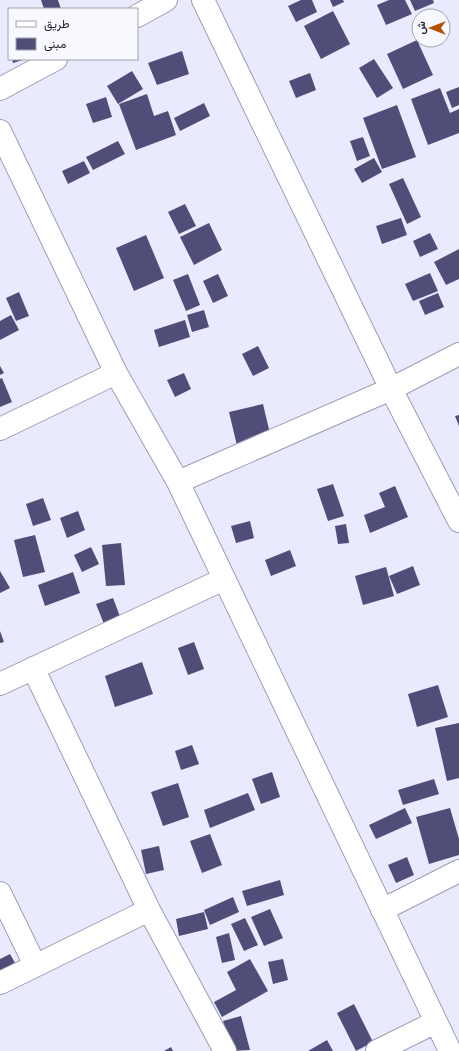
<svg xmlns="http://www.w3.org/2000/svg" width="459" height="1051" font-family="'Exo 2',Vazirmatn,sans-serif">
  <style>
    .building { fill: #4e4e79 }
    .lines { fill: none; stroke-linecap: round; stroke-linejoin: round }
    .street-casing { stroke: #9d9eb4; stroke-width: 24 }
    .street { stroke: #fff; stroke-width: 22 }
  </style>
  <rect width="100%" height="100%" fill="#e9eafd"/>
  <path class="building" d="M41,0H58L61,9H44Z
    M301,0H312L317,12L296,22L288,6Z
    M330,0H343L344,2L333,7Z
    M389,0H405L412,14L386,25L377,5Z
    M410,0H433L434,3L415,11Z
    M333,11L350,44L321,59L304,26Z
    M417,40L433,75L403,89L387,54Z
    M182,51L189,74L157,85L148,63Z
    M12,59H26L13,63Z
    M374,59L393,88L377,98L359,68Z
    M132,71L143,89L118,104L107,86Z
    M310,73L316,90L296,98L289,81Z
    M459,87V105L452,108L446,92Z
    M440,88L450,113L459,109V133L428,145L411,99Z
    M147,94L154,116L168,111L176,135L136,150L119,104Z
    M106,97L112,117L93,123L86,104Z
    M204,103L210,116L180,131L174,118Z
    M397,105L416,157L382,169L363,118Z
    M363,137L370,156L357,161L350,141Z
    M118,141L125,154L93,170L86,157Z
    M374,158L382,172L362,183L354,169Z
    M84,161L90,173L68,184L62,171Z
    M403,178L421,217L407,224L389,184Z
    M185,204L196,226L179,234L168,212Z
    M401,218L407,235L382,244L376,226Z
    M209,223L222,250L194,265L180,237Z
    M430,233L438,249L420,257L413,241Z
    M146,235L164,278L134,291L116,248Z
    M459,249V279L446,285L434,262Z
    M430,273L438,291L413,301L405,284Z
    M188,274L200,305L186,311L173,280Z
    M218,274L228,296L213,303L203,281Z
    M19,292L29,316L16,321L6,298Z
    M438,293L444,307L425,315L419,301Z
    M204,310L209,327L192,332L187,315Z
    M11,315L19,330L0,340V321Z
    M185,320L190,337L159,347L154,330Z
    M258,346L269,368L253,376L242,354Z
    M0,366L4,373L0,375Z
    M184,373L191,389L175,397L167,380Z
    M2,378L12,402L0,407V379Z
    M263,404L272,442L238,450L229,412Z
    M459,415V426L455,416Z
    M333,484L344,516L328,521L317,489Z
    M395,486L408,517L370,533L364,515L385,507L379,493Z
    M43,498L51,520L33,526L26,504Z
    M78,511L85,530L67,538L60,518Z
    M250,521L254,538L236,543L231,526Z
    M346,524L349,543L338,544L335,526Z
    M35,535L45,572L23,577L14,540Z
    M121,543L125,585L106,586L102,545Z
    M91,547L99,564L82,572L74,555Z
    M290,550L296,566L271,576L265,560Z
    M413,566L420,585L397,594L389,576Z
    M386,567L394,596L363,605L355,576Z
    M0,571L10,588L0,593Z
    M73,572L80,593L45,606L38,585Z
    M113,598L124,627L108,634L96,604Z
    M0,631L4,642L0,643Z
    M194,642L204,669L188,675L178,648Z
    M142,662L153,694L115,707L105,676Z
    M438,685L448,717L417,727L408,694Z
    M459,723V778L447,781L435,728Z
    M192,745L199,764L181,770L175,751Z
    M272,772L280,797L261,804L252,779Z
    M434,779L439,794L403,805L398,790Z
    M178,783L189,817L163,826L151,792Z
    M248,793L255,810L210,828L204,810Z
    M405,808L412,823L376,839L369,825Z
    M450,808L459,839V855L429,864L416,817Z
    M210,834L222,865L202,873L190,841Z
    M159,846L164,870L146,874L141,850Z
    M407,857L414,875L396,883L388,865Z
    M280,880L284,895L247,906L242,891Z
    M233,897L239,912L210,925L204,910Z
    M270,909L283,938L264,946L251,917Z
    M204,912L208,929L179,936L176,919Z
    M245,918L258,945L244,951L231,924Z
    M229,933L235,960L222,963L216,937Z
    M10,954L19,970L0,980V959Z
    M250,959L268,991L222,1017L214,1002L236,990L227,972Z
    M283,959L288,980L273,984L268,962Z
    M354,1004L373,1042L356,1051L337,1013Z
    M241,1016L250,1050L231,1051L223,1021Z
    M327,1040L333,1051H308Z
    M171,1047L173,1051H164Z"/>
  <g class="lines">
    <g class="street-casing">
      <path id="street" d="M203,0L391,389L459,521
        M137,16L166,0
        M0,89L56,59
        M0,131L116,373L178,482L450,1051
        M0,429L116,373
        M178,482L391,389L459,354
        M33,668L149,910L225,1051
        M0,684L224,579
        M0,893L35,965
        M382,910L459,871
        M0,983L149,910
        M377,1051L436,1022"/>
    </g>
    <use href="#street" class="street"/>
  </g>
  <rect x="8" y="8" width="130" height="52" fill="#f8f9fe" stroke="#a1a2a8"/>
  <rect x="16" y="21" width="20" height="6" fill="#ffffff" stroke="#a1a2a8"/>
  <text x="44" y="28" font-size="12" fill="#1f2028">طريق</text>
  <rect x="16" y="38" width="20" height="12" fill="#4e4e79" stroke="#a1a2a8"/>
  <text x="44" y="48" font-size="12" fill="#1f2028">مبنى</text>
  <g transform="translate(431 28) rotate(270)"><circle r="19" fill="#f8f9fe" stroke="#a1a2a8"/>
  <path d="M0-3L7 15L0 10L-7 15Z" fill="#b25302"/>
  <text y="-6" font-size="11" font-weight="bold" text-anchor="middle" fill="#1f2028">ش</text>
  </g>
</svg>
